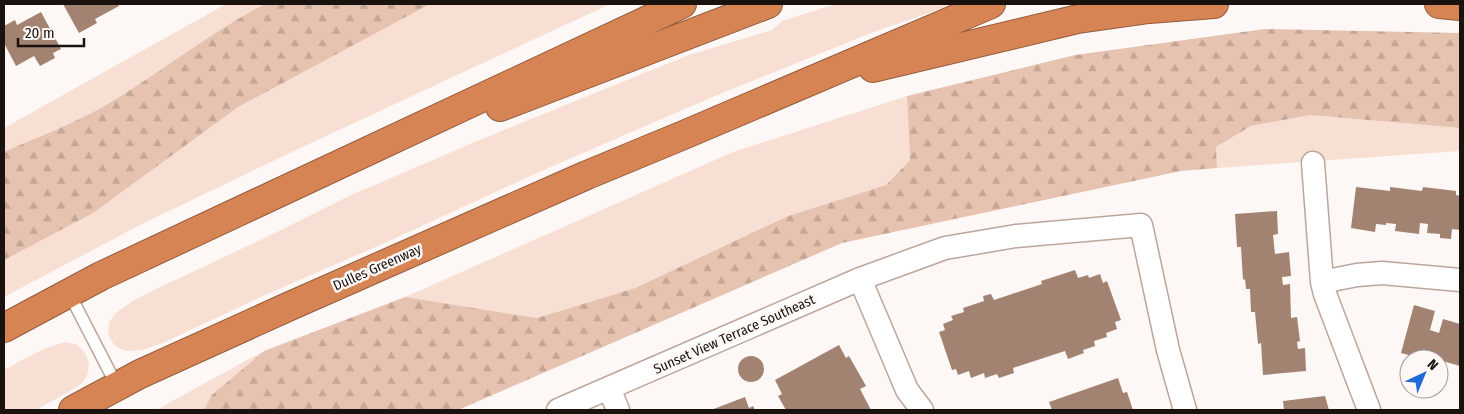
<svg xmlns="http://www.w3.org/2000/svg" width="1464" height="414" font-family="'Fira Sans Condensed',sans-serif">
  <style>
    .grass { fill: #f8dfd3 }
    .forest { fill: url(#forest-firs) }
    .building { fill: #a28270 }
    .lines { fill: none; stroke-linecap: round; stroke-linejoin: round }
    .lane-casing { stroke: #bca69b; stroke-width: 14 }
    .street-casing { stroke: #bca69b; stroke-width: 25 }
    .highway-casing { stroke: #945c3c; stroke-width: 30 }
    .lane { stroke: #fff; stroke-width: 11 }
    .street { stroke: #fff; stroke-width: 22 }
    .highway { stroke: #d78455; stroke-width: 28 }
    .labels { text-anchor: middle; stroke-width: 5; stroke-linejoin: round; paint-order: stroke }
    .street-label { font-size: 14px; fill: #19120e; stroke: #fdf8f6 }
  </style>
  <defs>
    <pattern id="forest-firs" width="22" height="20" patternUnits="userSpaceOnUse" patternTransform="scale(1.25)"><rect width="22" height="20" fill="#e6c3b0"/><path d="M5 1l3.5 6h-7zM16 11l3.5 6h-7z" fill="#c5a696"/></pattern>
  </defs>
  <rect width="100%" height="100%" fill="#fdf8f6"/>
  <path class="grass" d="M226,4H610L294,151L142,224L4,297V128Z
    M836,4H955L871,33L715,96L539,172L387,242L265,295L165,342L143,350L125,351L114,345L108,334L109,322L116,313L131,302L154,290L275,233L349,196L489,136L689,55L772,30L782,21Z
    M907,96L910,160L886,185L788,216L635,288L537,318L405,297L733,152Z
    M1310,115L1460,128V151L1217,168L1216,147L1251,126Z
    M65,342L76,344L85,353L89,363L88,373L84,381L77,387L36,410H4V370C24,359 43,348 65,342Z
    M264,351L213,395L204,410H156Z"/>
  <path class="forest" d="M265,4H430L238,107L93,213L4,260V152C36,138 70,125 101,108C157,76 207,34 265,4Z
    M1265,29L1460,33V128L1310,115L1251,126L1216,147L1217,168L1181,171L842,243L458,410H204L212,395L264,351L405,297L537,318L635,288L788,216L886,185L910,160L907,96L1075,55Z"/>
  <path class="building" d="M63,4H118L119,6L95,19L97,23L79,33Z
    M41,12L61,49L53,53L55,58L40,66L34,56L16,66L4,43V26L15,20L17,25Z
    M1356,187L1390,191V187L1422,191L1423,187L1456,191V195L1460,196V230L1452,229L1451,239L1440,238V234L1427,233L1428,224L1420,223L1419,234L1395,231L1396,224L1386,223V225L1376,224L1375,232L1351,228Z
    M1277,211L1278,234L1273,235L1275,254L1289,252L1291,276L1282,277L1283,285L1290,284L1291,318L1297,317L1300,341L1297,342L1298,349L1305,348L1306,371L1263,375L1261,343L1258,344L1255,312H1251L1250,289H1246L1245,279L1243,280L1241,247H1237L1235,214Z
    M1075,270L1078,278L1088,275L1089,278L1100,274L1103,283L1107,281L1121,320L1115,322L1117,329L1106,333L1107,337L1094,341L1095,346L1083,350L1084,353L1068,359L1065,351L1013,368L1014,373L999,378L997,374L985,378L984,373L971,378L969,371L958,375L956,369L952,370L939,332L945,330L943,324L953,320L951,316L964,312L963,308L984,301L983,296L991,294L994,300L1042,284L1041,281Z
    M1414,305L1435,311L1430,330L1439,333L1443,319L1460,324V366L1439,360V359H1423L1401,353Z
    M839,345L846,358L849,356L866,386L860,389L871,410H786L778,396L782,394L775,380Z
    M738 369a13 13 0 1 1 26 0a13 13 0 1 1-26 0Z
    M1118,378L1123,393L1127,392L1133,410H1052L1049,402Z
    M1325,396L1329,410H1284L1283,401Z
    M745,397L749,408L753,406L755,410H711Z"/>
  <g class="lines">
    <g class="lane-casing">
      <path id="lane" d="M69,293L117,386"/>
    </g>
    <g class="street-casing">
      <path id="street" d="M1313,163L1322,282L1325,294L1369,410
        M860,279L907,390L922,410
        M1322,282L1357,275L1382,273L1460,280
        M609,388L618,410
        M558,410L860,279L945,248L1016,236L1141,225L1168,350L1185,410"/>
    </g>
    <g class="highway-casing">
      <path id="highway" d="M1439,4L1460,6
        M873,68L1078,19L1149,9L1214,4
        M500,107L768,4
        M4,328L101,276L682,4
        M73,410L140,374L290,306L587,175L686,134L991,4"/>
    </g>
    <use href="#lane" class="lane"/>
    <use href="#street" class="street"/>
    <use href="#highway" class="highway"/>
  </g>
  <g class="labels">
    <g class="street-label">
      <text transform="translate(377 267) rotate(-24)" y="5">Dulles Greenway</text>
      <text transform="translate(734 334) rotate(-24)" y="5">Sunset View Terrace Southeast</text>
    </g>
  </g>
  <rect width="1464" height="414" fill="none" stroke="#19120e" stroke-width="10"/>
  <g transform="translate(1424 374) rotate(44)"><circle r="24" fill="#fdf8f6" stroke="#a29c99"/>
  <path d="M0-4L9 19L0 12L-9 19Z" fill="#236ad6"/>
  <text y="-8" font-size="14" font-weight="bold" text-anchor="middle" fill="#19120e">N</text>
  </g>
  <path d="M18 38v8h66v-8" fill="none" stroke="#19120e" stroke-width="2.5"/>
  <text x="25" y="38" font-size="15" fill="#19120e" stroke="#fdf8f6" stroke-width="4" paint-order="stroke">20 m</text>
</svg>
